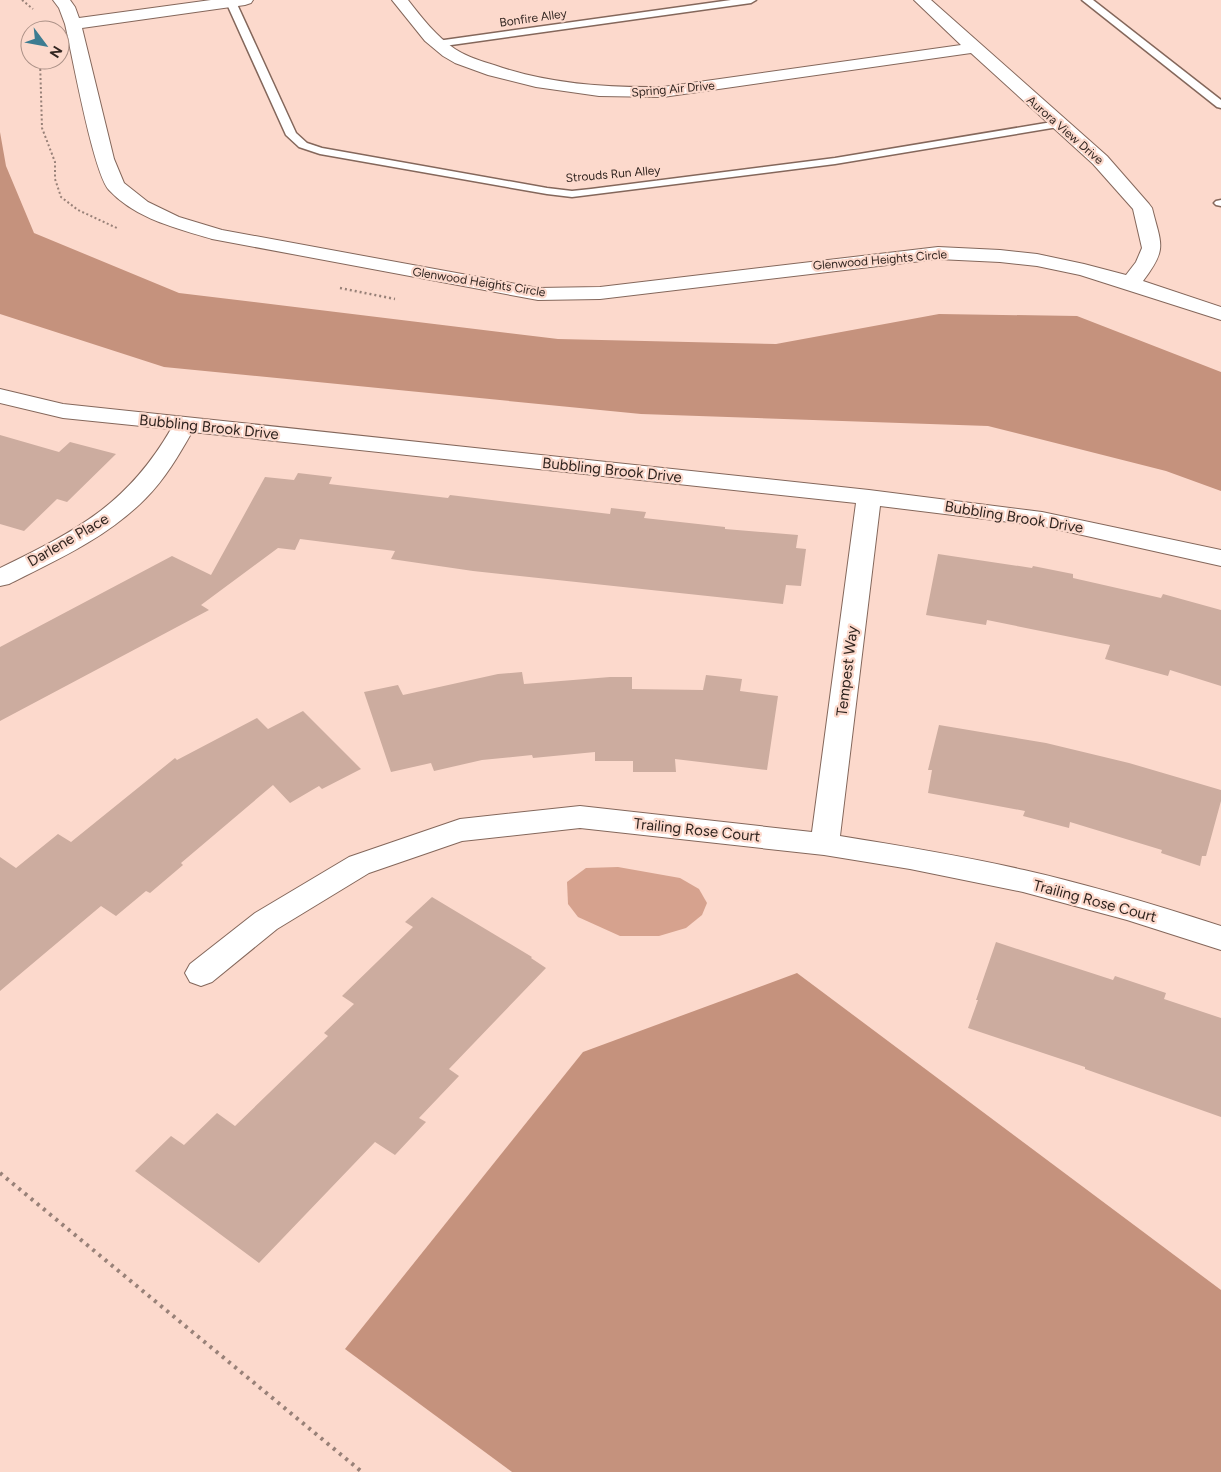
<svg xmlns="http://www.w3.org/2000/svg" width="1221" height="1472" viewBox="0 0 1221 1472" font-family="Figtree,sans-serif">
	<rect width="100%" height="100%" fill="#fcd9cc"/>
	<polygon fill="#d6a28e" points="618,867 680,878 699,889 707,903 702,915 686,928 659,936 620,936 578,917 568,904 567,882 586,868"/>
	<g fill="#c5927d">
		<polygon points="0,132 6,166 34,233 179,293 558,339 776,344 939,314 1077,316 1221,372 1221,491 1166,471 988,426 641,414 164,367 0,314"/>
		<polygon points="797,973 1221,1290 1221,1472 512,1472 345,1349 583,1052"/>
	</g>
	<g fill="#ccac9f">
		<polygon points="0,435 59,452 70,442 116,454 67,502 57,499 24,531 0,524"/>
		<polygon points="298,473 332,477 329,484 448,498 450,495 610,514 611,508 646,512 644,518 725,527 725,529 798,535 796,548 806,549 801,586 786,585 783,604 473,571 391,559 395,551 300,539 295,550 278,548 201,605 209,610 0,721 0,647 172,556 211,575 265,477 294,480"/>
		<polygon points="938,554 1032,568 1033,566 1073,574 1073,578 1161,598 1163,594 1221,610 1221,686 1170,670 1168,676 1105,659 1110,645 987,620 986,625 926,615"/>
		<polygon points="522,672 524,684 610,677 632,677 632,689 703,690 706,675 742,679 740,691 778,696 767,770 675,759 676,772 633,772 633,761 595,761 595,752 533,758 532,755 482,760 434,771 431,763 391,772 364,692 398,685 403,695 498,674"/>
		<polygon points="303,711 361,769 322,789 319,786 290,803 273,785 181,863 183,865 150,893 146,891 116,916 101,906 0,991 0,857 16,868 58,834 71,842 175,758 177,760 257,718 268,729"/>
		<polygon points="939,725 1046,743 1129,763 1221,790 1221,801 1206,856 1202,856 1200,866 1161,853 1162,850 1070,822 1069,828 1023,816 1025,811 928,793 932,770 928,770"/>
		<polygon points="432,897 532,957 531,958 546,968 449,1069 459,1076 419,1118 426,1122 395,1155 375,1142 259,1263 135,1171 171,1136 184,1145 217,1113 235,1126 328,1036 324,1033 354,1004 342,996 413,927 405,922"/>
		<polygon points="996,942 1113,980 1115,976 1166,993 1164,999 1221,1018 1221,1117 1085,1069 1085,1067 968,1028 978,1000 976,1000"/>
	</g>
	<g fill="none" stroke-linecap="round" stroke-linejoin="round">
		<defs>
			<g id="service">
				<polygon points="228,0 234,0 236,2 296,133 307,143 322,148 547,188 572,191 591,189 835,158 1058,121 1063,124 1058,127 835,164 572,197 547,194 320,154 299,147 286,135 226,2"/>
				<polygon points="731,0 756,0 751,3 437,47 432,44 437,41"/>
				<polygon points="1082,0 1093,0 1221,100 1221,108 1217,107"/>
				<polygon points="1221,200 1221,206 1216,205 1214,203 1216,201"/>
			</g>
			<g id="minor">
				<path d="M53,0H70L75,7L79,18L211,0H253L251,3L245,5L82,28L114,159L124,183L148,202L179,217L222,230L538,288L600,287L938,247L1000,250L1037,254L1084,264L1126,275L1136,262L1142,248L1133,209L1093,164L971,53L663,97L599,96L536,87L488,75L455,63L443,56L425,41L392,0H408C422,18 436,36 455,49C467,57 481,61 494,65C548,84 606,88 663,87L961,45L914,0H931L1107,156L1149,204L1152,208C1161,245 1168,248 1143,281L1221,307V320L1080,275L1037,266L1000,262L938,259L600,299L538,300L212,239C176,228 136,219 109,190C93,172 72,54 65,24L59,8Z"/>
				<path d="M0,389L63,404L869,490L1042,512L1221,550V566L1042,526L880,506L840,836C902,846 963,856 1024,870C1090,885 1156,905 1221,926V950L1127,920L1023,892L910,869L824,855L580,828L462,841L369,873L277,929L212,982L201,986L190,982L185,973L190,964L255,913L349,857L460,819L580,806L812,832L856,503L192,432C179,455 165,479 146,498C108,537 57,560 9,584L0,586V568C76,531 127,505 171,429L63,418L0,403Z"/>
			</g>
		</defs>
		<use href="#service" stroke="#84675b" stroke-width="3"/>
		<use href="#minor" stroke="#84675b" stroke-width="2"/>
		<g stroke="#988178" stroke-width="2" stroke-dasharray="2 2.5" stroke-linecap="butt">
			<polyline points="22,0 33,9"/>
			<polyline points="40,60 42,128 55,162 55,179 61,197 78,210 119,229"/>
		</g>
		<polyline stroke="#988178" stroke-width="2.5" stroke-dasharray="2 3" stroke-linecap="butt" points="340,288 395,299"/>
		<polyline stroke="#988178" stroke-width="4" stroke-dasharray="3 5" stroke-linecap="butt" points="0,1173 362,1472"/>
		<use href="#service" fill="#fff" fill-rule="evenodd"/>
		<use href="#minor" fill="#fff" fill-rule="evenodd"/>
	</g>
	<g text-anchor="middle" stroke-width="4.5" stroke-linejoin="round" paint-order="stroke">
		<g font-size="12" fill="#312520" stroke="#fcd9cc">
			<text transform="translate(533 18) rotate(-8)" y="4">Bonfire Alley</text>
			<text transform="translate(673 89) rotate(-5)" y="4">Spring Air Drive</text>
			<text transform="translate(1065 130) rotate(41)" y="4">Aurora View Drive</text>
			<text transform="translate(613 174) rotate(-5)" y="4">Strouds Run Alley</text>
			<text transform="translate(880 260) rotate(-5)" y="4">Glenwood Heights Circle</text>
			<text transform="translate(479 282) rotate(9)" y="4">Glenwood Heights Circle</text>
		</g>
		<g font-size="15" fill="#312520" stroke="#fcd9cc">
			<text transform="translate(209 427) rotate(6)" y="5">Bubbling Brook Drive</text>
			<text transform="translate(612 470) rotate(6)" y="5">Bubbling Brook Drive</text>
			<text transform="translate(1014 517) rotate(9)" y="5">Bubbling Brook Drive</text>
			<text transform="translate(68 540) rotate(-30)" y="5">Darlene Place</text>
			<text transform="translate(847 671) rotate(-83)" y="5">Tempest Way</text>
			<text transform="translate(697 830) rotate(6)" y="5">Trailing Rose Court</text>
			<text transform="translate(1095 901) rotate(15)" y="5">Trailing Rose Court</text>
		</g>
	</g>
	<g transform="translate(45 45) rotate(122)"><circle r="24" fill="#fcd9cc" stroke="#ab9187"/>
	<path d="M0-4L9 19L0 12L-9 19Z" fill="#3d7c91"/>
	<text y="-8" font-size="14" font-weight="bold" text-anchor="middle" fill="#312520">N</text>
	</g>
</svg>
